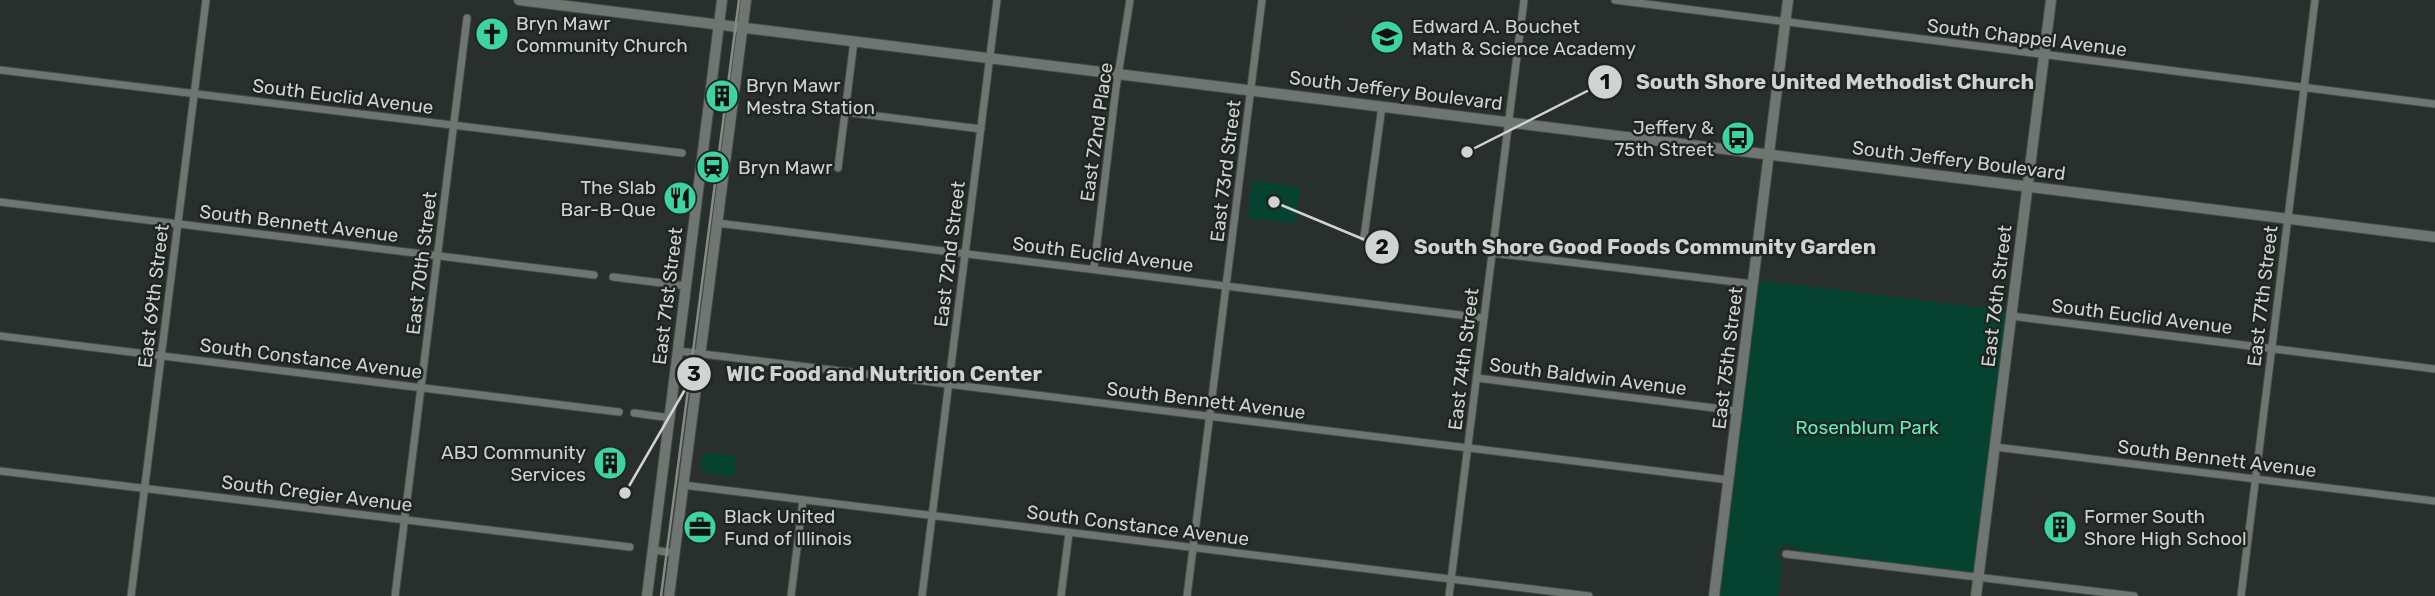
<svg xmlns="http://www.w3.org/2000/svg" width="2435" height="596" viewBox="0 0 2435 596" font-family="Rubik,sans-serif">
	<rect width="100%" height="100%" fill="#292f2c"/>
	<g fill="#054330">
		<polygon points="1252,180 1300,187 1295,224 1248,218"/>
		<polygon points="1758,280 2010,311 1977,573 1802,551 1785,544 1776,554 1782,564 1778,596 1719,596"/>
		<polygon points="703,452 736,456 734,477 705,473 701,469"/>
	</g>
	<g fill="none" stroke-linecap="round" stroke-linejoin="round">
		<defs>
			<g id="street">
				<polyline points="1615,0 2435,104"/>
				<polyline points="0,70 682,153"/>
				<polyline points="845,112 981,129"/>
				<polyline points="838,168 854,41"/>
				<polyline points="0,202 594,275"/>
				<polyline points="717,223 1484,318"/>
				<polyline points="1364,237 1382,106"/>
				<polyline points="1492,253 1753,284"/>
				<polyline points="1094,268 1116,88 1130,0"/>
				<polyline points="613,277 686,286"/>
				<polyline points="2011,316 2435,369"/>
				<polyline points="0,336 619,412"/>
				<polyline points="678,351 1729,480"/>
				<polyline points="1477,378 1738,411"/>
				<polyline points="634,413 671,418"/>
				<polyline points="1995,447 2435,501"/>
				<polyline points="0,471 630,547"/>
				<polyline points="683,485 1589,596"/>
				<polyline points="653,550 674,553"/>
				<polyline points="1786,554 2134,596"/>
				<polyline points="131,596 206,0"/>
				<polyline points="395,596 467,18"/>
				<polyline points="791,596 803,500"/>
				<polyline points="922,596 997,0"/>
				<polyline points="1061,596 1069,533"/>
				<polyline points="1187,596 1262,0"/>
				<polyline points="1449,596 1524,0"/>
				<polyline points="2241,596 2315,0"/>
			</g>
			<g id="secondary">
				<polyline points="519,0 2435,237"/>
				<polyline points="647,596 722,0"/>
				<polyline points="669,596 746,0"/>
				<polyline points="1714,596 1788,0"/>
				<polyline points="1976,596 2051,0"/>
			</g>
		</defs>
		<use href="#street" stroke="#464c4a" stroke-width="9"/>
		<use href="#secondary" stroke="#464c4a" stroke-width="12"/>
		<use href="#street" stroke="#6f7672" stroke-width="7"/>
		<use href="#secondary" stroke="#6f7672" stroke-width="10"/>
		<polyline stroke="#868b88" stroke-width="2.5" points="661,596 739,0"/>
	</g>
	<defs>
		<symbol id="church-disc" viewBox="-11 -11 22 22"><circle r="9.5" fill="#3dd4a3" stroke="#1f2522"/><path d="M-1.2-6h2.4v3.5h3.3v2.4h-3.3V6h-2.4V-.1h-3.3v-2.4h3.3Z" fill="#111"/></symbol>
		<symbol id="school-disc" viewBox="-11 -11 22 22"><circle r="9.5" fill="#3dd4a3" stroke="#1f2522"/><path d="M0-5L7-2L0 1L-7-2ZM-4 1L0 2.5L4 1V4Q0 6-4 4Z" fill="#111"/></symbol>
		<symbol id="building-disc" viewBox="-11 -11 22 22"><circle r="9.5" fill="#3dd4a3" stroke="#1f2522"/><path d="M-4-6H4V6H1V3H-1V6H-4ZM-2.5-4.3h1.7v1.8h-1.7ZM.8-4.3h1.7v1.8H.8ZM-2.5-1h1.7V.8h-1.7ZM.8-1h1.7V.8H.8Z" fill="#111"/></symbol>
		<symbol id="bus-disc" viewBox="-11 -11 22 22"><circle r="9.5" fill="#3dd4a3" stroke="#1f2522"/><path d="M-5-6H5V4H4V6H2V4H-2V6H-4V4H-5ZM-3.5-4V0h7V-4ZM-3.5 1.2v1.5H-2V1.2ZM2 1.2v1.5H3.5V1.2Z" fill="#111"/></symbol>
		<symbol id="station-disc" viewBox="-11 -11 22 22"><circle r="9.5" fill="#3dd4a3" stroke="#1f2522"/><path d="M-3-6H3Q5-6 5-4V2Q5 4 3 4L4.5 6H3L1.5 4h-3L-3 6H-4.5L-3 4Q-5 4-5 2V-4Q-5-6-3-6ZM-3.5-4v3h7v-3ZM-3.5 1v1.5H-2V1ZM2 1v1.5H3.5V1Z" fill="#111"/></symbol>
		<symbol id="restaurant-disc" viewBox="-11 -11 22 22"><circle r="9.5" fill="#3dd4a3" stroke="#1f2522"/><path d="M-5-6h1v4h1v-4h1v4h1v-4h1v5L-1.5 .5V6h-2V.5L-5-1ZM5-6V6H3V1.5H1.5Q1.5-4 5-6Z" fill="#111"/></symbol>
		<symbol id="office-disc" viewBox="-11 -11 22 22"><circle r="9.5" fill="#3dd4a3" stroke="#1f2522"/><path d="M-6-3h4V-5.5h4V-3h4V5H-6ZM-1-4.5V-3h2v-1.5ZM-6 0V1H6V0Z" fill="#111"/></symbol>
	</defs>
	<g fill-rule="evenodd">
		<use href="#church-disc" x="473" y="15" width="38" height="38"/>
		<use href="#school-disc" x="1368" y="18" width="38" height="38"/>
		<use href="#building-disc" x="703" y="77" width="38" height="38"/>
		<use href="#bus-disc" x="1719" y="119" width="38" height="38"/>
		<use href="#station-disc" x="694" y="148" width="38" height="38"/>
		<use href="#restaurant-disc" x="661" y="179" width="38" height="38"/>
		<use href="#building-disc" x="591" y="444" width="38" height="38"/>
		<use href="#office-disc" x="681" y="508" width="38" height="38"/>
		<use href="#building-disc" x="2041" y="508" width="38" height="38"/>
	</g>
	<g text-anchor="middle" stroke-width="5" stroke-linejoin="round" paint-order="stroke">
		<g font-size="19" fill="#cfd3d1" stroke="#1f2522" text-anchor="start">
			<text x="516" y="30">Bryn Mawr<tspan x="516" dy="22">Community Church</tspan></text>
			<text x="1412" y="33">Edward A. Bouchet<tspan x="1412" dy="22">Math &amp; Science Academy</tspan></text>
			<text x="746" y="92">Bryn Mawr<tspan x="746" dy="22">Mestra Station</tspan></text>
			<text x="1714" y="134" text-anchor="end">Jeffery &amp;<tspan x="1714" dy="22">75th Street</tspan></text>
			<text x="738" y="174">Bryn Mawr</text>
			<text x="656" y="194" text-anchor="end">The Slab<tspan x="656" dy="22">Bar-B-Que</tspan></text>
			<text x="586" y="459" text-anchor="end">ABJ Community<tspan x="586" dy="22">Services</tspan></text>
			<text x="724" y="523">Black United<tspan x="724" dy="22">Fund of Illinois</tspan></text>
			<text x="2084" y="523">Former South<tspan x="2084" dy="22">Shore High School</tspan></text>
		</g>
		<g font-size="19" fill="#cfd3d1" stroke="#1f2522">
			<text transform="translate(2027 37) rotate(7)" y="7">South Chappel Avenue</text>
			<text transform="translate(1396 90) rotate(7)" y="7">South Jeffery Boulevard</text>
			<text transform="translate(343 96) rotate(7)" y="7">South Euclid Avenue</text>
			<text transform="translate(1096 132) rotate(-82)" y="7">East 72nd Place</text>
			<text transform="translate(1959 160) rotate(7)" y="7">South Jeffery Boulevard</text>
			<text transform="translate(1225 171) rotate(-83)" y="7">East 73rd Street</text>
			<text transform="translate(299 223) rotate(7)" y="7">South Bennett Avenue</text>
			<text transform="translate(949 254) rotate(-83)" y="7">East 72nd Street</text>
			<text transform="translate(1103 254) rotate(7)" y="7">South Euclid Avenue</text>
			<text transform="translate(421 263) rotate(-83)" y="7">East 70th Street</text>
			<text transform="translate(153 296) rotate(-83)" y="7">East 69th Street</text>
			<text transform="translate(667 296) rotate(-83)" y="7">East 71st Street</text>
			<text transform="translate(1996 296) rotate(-83)" y="7">East 76th Street</text>
			<text transform="translate(2262 296) rotate(-83)" y="7">East 77th Street</text>
			<text transform="translate(2142 316) rotate(7)" y="7">South Euclid Avenue</text>
			<text transform="translate(311 358) rotate(7)" y="7">South Constance Avenue</text>
			<text transform="translate(1727 358) rotate(-83)" y="7">East 75th Street</text>
			<text transform="translate(1463 359) rotate(-83)" y="7">East 74th Street</text>
			<text transform="translate(1588 376) rotate(7)" y="7">South Baldwin Avenue</text>
			<text transform="translate(1206 400) rotate(7)" y="7">South Bennett Avenue</text>
			<text transform="translate(2217 458) rotate(7)" y="7">South Bennett Avenue</text>
			<text transform="translate(317 493) rotate(7)" y="7">South Cregier Avenue</text>
			<text transform="translate(1138 525) rotate(7)" y="7">South Constance Avenue</text>
		</g>
		<g font-size="19" fill="#5df1be" stroke="#1f2522">
			<text x="1867" y="434">Rosenblum Park</text>
		</g>
	</g>
	<path fill="none" stroke="#cfd3d1" stroke-width="2.5" d="M1467 152L1605 82M1274 202L1382 247M625 493L694 374"/>
	<g fill="#cfd3d1" stroke="#1f2522" stroke-width="2.5">
		<circle cx="1467" cy="152" r="7"/>
		<circle cx="1274" cy="202" r="7"/>
		<circle cx="625" cy="493" r="7"/>
		<circle cx="1605" cy="82" r="18"/>
		<circle cx="1382" cy="247" r="18"/>
		<circle cx="694" cy="374" r="18"/>
	</g>
	<g font-size="21" text-anchor="middle" font-weight="bold" fill="#111">
		<text x="1605" y="89">1</text>
		<text x="1382" y="254">2</text>
		<text x="694" y="381">3</text>
	</g>
	<g font-size="21" text-anchor="middle" font-weight="bold" fill="#cfd3d1" stroke="#1f2522" stroke-width="5" stroke-linejoin="round" paint-order="stroke">
		<text x="1835" y="89">South Shore United Methodist Church</text>
		<text x="1645" y="254">South Shore Good Foods Community Garden</text>
		<text x="884" y="381">WIC Food and Nutrition Center</text>
	</g>
</svg>
